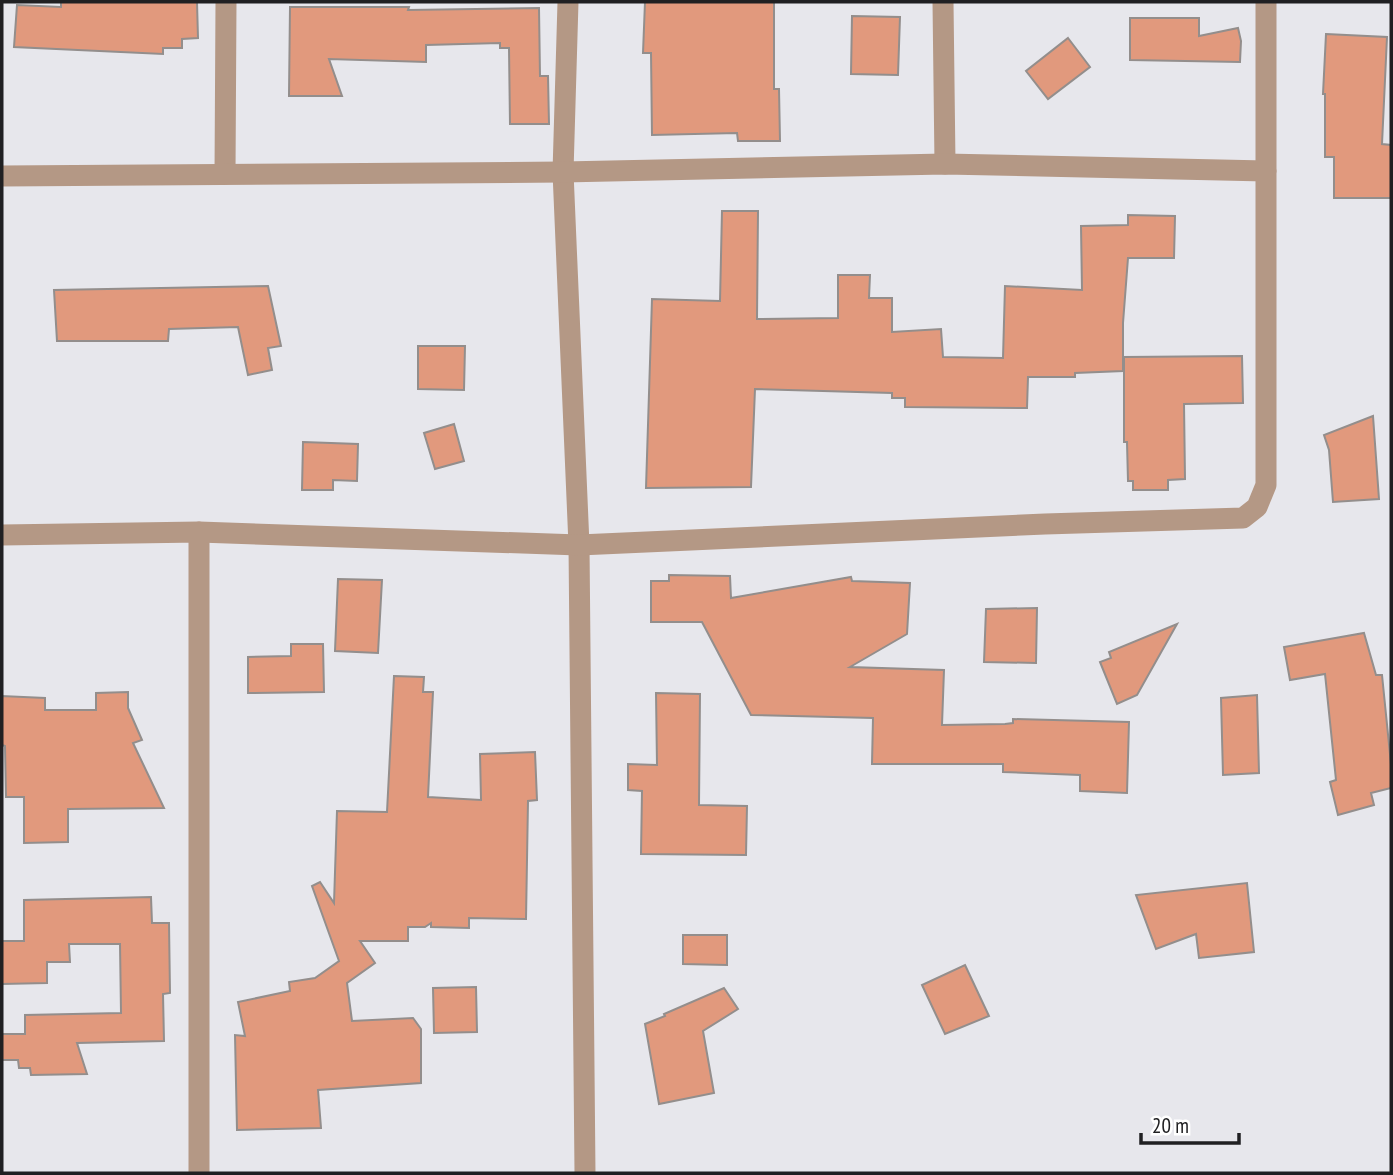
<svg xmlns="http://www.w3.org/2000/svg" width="1393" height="1175" viewBox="0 0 1393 1175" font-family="'PT Sans Narrow',sans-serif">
	<rect width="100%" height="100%" fill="#e7e7ec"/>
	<g fill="#e1997d" stroke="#938e8c" stroke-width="2">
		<polygon points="61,2 197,2 198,38 182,39 182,48 163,48 163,54 14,47 17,5 61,7"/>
		<polygon points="645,2 774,2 774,89 779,89 780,141 738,141 737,133 652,135 651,53 643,53"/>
		<polygon points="290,7 409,7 408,10 539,8 540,76 548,76 549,124 510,124 509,48 500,48 500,43 426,45 426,62 329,59 342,96 289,96"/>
		<polygon points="852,16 900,17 898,75 851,74"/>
		<polygon points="1130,18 1199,18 1199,36 1238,28 1241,41 1240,62 1130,60"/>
		<polygon points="1326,34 1387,37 1382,144 1391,145 1391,198 1334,198 1334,157 1325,157 1325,94 1323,94"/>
		<polygon points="1068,38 1090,67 1048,99 1026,71"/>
		<polygon points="722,211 758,211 757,319 838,318 838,275 870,275 869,298 892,298 892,332 941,329 943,357 1003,358 1005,286 1082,290 1081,226 1128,225 1128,215 1175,216 1174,258 1128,258 1123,323 1123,371 1075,373 1075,377 1028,377 1027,408 905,407 905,398 892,398 892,393 755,389 751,487 646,488 652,299 720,301"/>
		<polygon points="268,286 281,346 268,348 272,370 248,375 238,327 169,329 168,341 57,341 54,290"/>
		<polygon points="418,346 465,346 464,390 418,389"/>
		<polygon points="1242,356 1243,403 1184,404 1185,479 1168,480 1168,490 1133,490 1133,481 1128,481 1127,442 1124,442 1124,357"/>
		<polygon points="1373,416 1379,499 1333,502 1329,450 1324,435"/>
		<polygon points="454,424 464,461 435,469 424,433"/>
		<polygon points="303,442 358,444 357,481 333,480 333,490 302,490"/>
		<polygon points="669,575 730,576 731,598 851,577 852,581 910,583 907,634 850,667 944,670 942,725 1005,724 1013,723 1013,719 1129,722 1127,793 1080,791 1080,775 1003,772 1003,764 872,764 873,718 751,715 702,622 651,622 651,581 669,581"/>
		<polygon points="338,579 382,580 378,653 335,651"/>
		<polygon points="1037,608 1036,663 984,662 986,609"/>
		<polygon points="1177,624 1137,695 1117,704 1100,662 1111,658 1109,652"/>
		<polygon points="1364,633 1376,675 1382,675 1391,764 1391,788 1371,793 1374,805 1338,815 1330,782 1336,780 1325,674 1290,680 1284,647"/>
		<polygon points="291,644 323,644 324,692 248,693 248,657 291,656"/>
		<polygon points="394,676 424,677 423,692 433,692 428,797 481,800 480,754 535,752 537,800 528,801 526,919 469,918 469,928 431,927 431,923 425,927 408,927 408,941 360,941 375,963 347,983 352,1021 413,1018 421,1029 421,1083 318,1090 321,1128 237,1130 235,1035 245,1036 238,1002 290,991 289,982 315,978 339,961 312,886 320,882 334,903 337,811 387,812"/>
		<polygon points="128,692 128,708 142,740 133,743 164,808 68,809 68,842 24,843 24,797 6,797 5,746 2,745 2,696 45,698 45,710 96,710 96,693"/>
		<polygon points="656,693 700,694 699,805 747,806 746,855 641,854 642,791 628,790 628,764 657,765"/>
		<polygon points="1257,695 1259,773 1223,775 1221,698"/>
		<polygon points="1247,883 1254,952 1199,958 1196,934 1156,949 1136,895"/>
		<polygon points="151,897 152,923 169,923 170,993 163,994 164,1041 77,1043 87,1074 31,1075 30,1068 19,1068 18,1060 2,1060 2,1034 25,1034 25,1015 121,1013 120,944 69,944 70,962 47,962 47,983 2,984 2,941 24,941 24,900"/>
		<polygon points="683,935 727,935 727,965 683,964"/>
		<polygon points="965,965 989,1016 945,1034 922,985"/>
		<polygon points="476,987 477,1032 434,1033 433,988"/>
		<polygon points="724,988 738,1009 703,1031 714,1093 659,1104 645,1024 665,1016 664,1014"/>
	</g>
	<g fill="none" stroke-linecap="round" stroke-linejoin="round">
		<g stroke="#b49885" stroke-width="21">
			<polyline points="568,2 563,172 579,545 585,1173"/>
			<polyline points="943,2 945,164"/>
			<polyline points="225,174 226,2"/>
			<polyline points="2,176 563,172 945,164 1266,171"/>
			<polyline points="199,532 199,1173"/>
			<polyline points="2,535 199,532 579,545 1045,524 1243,518 1257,507 1266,485 1266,2"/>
		</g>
	</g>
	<rect width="1393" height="1175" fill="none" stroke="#202022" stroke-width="7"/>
	<path d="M1141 1133v10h98v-10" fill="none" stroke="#202022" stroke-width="3.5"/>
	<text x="1152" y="1133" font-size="21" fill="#202022" stroke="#ffffff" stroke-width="5" paint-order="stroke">20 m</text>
</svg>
